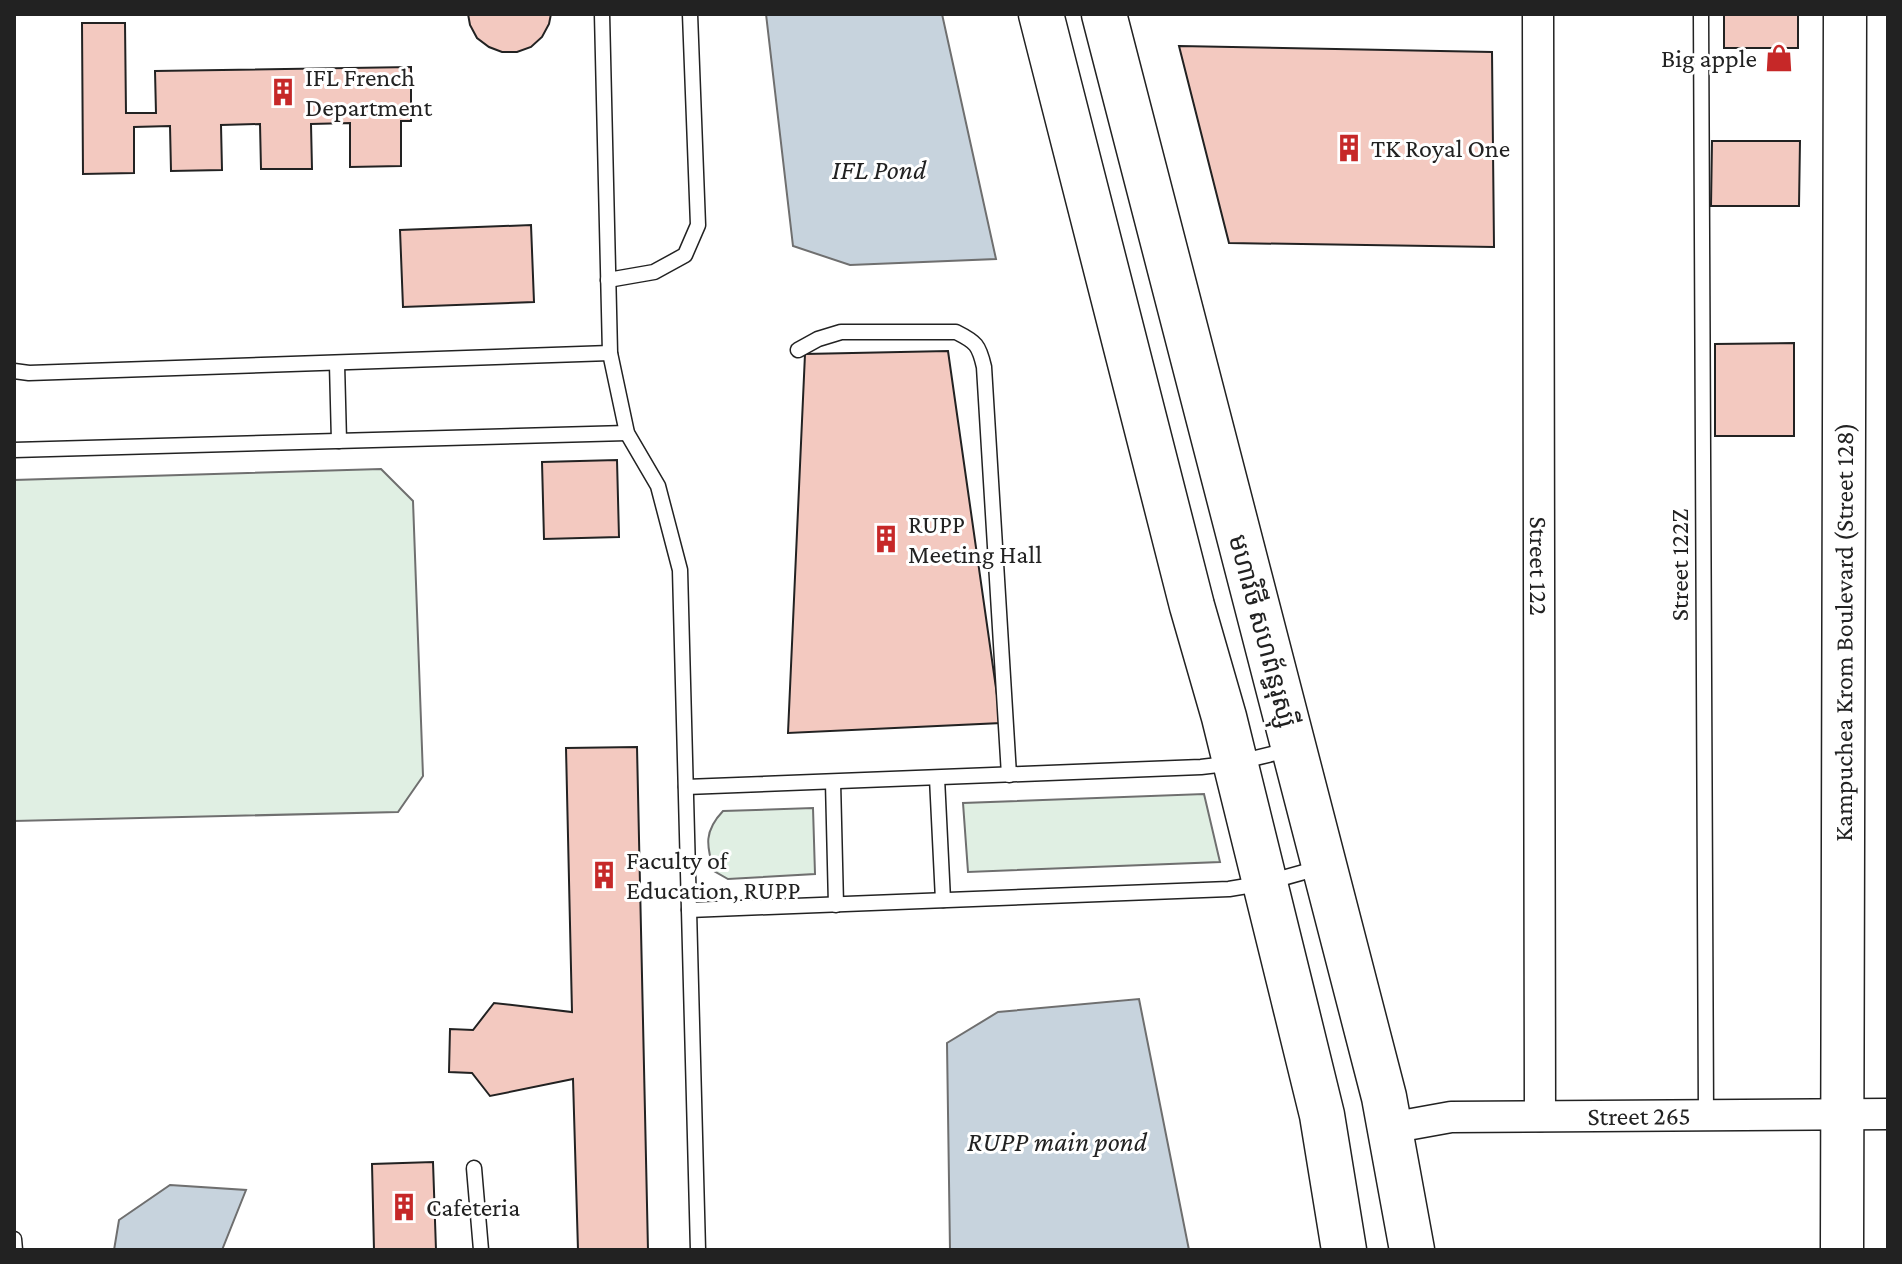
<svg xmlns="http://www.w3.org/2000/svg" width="1902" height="1264" viewBox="0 0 1902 1264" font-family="'Crimson Pro','Noto Sans Khmer',serif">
	<rect width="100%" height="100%" fill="#fff"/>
	<g fill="#e0efe3" stroke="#6f6f6f" stroke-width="2">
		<polygon points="381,469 413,501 423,776 398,812 14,821 14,480"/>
		<polygon points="1204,794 1220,862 968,872 963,803"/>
		<path d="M813,808L815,874L728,879L714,871C706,845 704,831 723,811Z"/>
	</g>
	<g fill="#c7d3dd" stroke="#6f6f6f" stroke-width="2">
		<polygon points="766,14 942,14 996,259 850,265 793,246"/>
		<polygon points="1139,999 1189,1250 950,1250 947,1043 998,1012"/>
		<polygon points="170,1185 246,1190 222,1250 114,1250 119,1220"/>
	</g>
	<g fill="#f3c9c0" stroke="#222" stroke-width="2">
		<polygon points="468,14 551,14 549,24 542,37 531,47 517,52 502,52 489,47 477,38 470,25"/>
		<rect x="1724" y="14" width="74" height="34"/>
		<polygon points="82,23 125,23 126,113 156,113 155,71 411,67 411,121 401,121 401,166 350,167 350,123 311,124 312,169 261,169 260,124 221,125 222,170 171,171 170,126 134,127 134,173 83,174"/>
		<polygon points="1179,46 1492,52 1494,247 1229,243"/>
		<polygon points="1712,141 1800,141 1799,206 1711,206"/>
		<polygon points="531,225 534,302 403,307 400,230"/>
		<polygon points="1794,343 1794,436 1715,436 1715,344"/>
		<polygon points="948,351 1001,723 788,733 805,354"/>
		<polygon points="617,460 619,537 544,539 542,462"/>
		<polygon points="637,747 648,1250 578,1250 573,1079 490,1096 472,1073 449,1072 450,1029 473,1030 494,1003 572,1012 566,748"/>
		<polygon points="433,1162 436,1250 374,1250 372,1164"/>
	</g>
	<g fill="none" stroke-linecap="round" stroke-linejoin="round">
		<defs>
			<g id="lane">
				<polyline points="602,14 610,353 627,433 658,486 680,570 698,1250"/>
				<polyline points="1701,14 1706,1115"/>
				<polyline points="608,280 654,272 685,255 698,225 690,14"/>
				<path d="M798,350L818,339L841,332H956C976,342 979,345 984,367L1009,775"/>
				<polyline points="337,364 339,441"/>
				<polyline points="14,371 29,373 610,353"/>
				<polyline points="14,450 627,433"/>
				<polyline points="937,778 943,900"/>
				<polyline points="833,782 836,905"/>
				<polyline points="686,787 1201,767 1235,763 1288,750"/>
				<polyline points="689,910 1229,889 1265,883 1322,867"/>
				<polyline points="474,1168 481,1250"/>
				<polyline points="14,1239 15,1250"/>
			</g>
			<g id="street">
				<path id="s1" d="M1538,14L1540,1116"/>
				<path id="s2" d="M1390,1128L1451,1117L1888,1114"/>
			</g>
			<g id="secondary">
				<path id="s3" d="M1842,1250L1845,14"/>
			</g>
			<g id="highway">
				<polyline points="1041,14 1192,606 1224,717 1296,1009 1322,1115 1344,1250"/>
				<polyline points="1104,14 1384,1097 1412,1250"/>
			</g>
		</defs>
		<use href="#lane" stroke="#222" stroke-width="17"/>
		<use href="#street" stroke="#222" stroke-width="33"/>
		<use href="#secondary" stroke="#222" stroke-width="45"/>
		<use href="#highway" stroke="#222" stroke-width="47"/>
		<use href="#lane" stroke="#fff" stroke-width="14"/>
		<use href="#street" stroke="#fff" stroke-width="30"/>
		<use href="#secondary" stroke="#fff" stroke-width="42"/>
		<use href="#highway" stroke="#fff" stroke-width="44"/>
	</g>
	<defs>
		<symbol id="shop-bare" viewBox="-9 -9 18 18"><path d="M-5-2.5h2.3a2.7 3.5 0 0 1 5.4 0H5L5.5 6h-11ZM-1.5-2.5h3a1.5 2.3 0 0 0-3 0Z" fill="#c62828" stroke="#fff" stroke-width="2.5" paint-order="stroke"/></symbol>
		<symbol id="building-bare" viewBox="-9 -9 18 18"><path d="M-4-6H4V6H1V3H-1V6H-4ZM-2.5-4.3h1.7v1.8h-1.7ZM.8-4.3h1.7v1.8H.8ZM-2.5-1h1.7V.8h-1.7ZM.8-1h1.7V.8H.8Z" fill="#c62828" stroke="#fff" stroke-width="2.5" paint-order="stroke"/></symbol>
	</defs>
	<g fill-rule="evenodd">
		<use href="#shop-bare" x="1759" y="38" width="40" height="40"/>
		<use href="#building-bare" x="263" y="72" width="40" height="40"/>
		<use href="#building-bare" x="1329" y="128" width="40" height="40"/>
		<use href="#building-bare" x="866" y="519" width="40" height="40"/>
		<use href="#building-bare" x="584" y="855" width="40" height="40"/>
		<use href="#building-bare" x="384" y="1187" width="40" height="40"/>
	</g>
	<g text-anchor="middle" stroke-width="6" stroke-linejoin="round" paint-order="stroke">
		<g font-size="26" fill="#222" stroke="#fff" text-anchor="start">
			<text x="1757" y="67" text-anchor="end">Big apple</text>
			<text x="305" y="86">IFL French<tspan x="305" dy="30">Department</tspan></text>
			<text x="1371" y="157">TK Royal One</text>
			<text x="908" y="533">RUPP<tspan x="908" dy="30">Meeting Hall</tspan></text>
			<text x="626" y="869">Faculty of<tspan x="626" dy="30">Education, RUPP</tspan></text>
			<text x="426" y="1216">Cafeteria</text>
		</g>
		<g font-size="26" fill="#222" stroke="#fff">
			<text dy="9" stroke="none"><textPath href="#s1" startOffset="552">Street 122</textPath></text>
			<text transform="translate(1679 565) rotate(-90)" y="9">Street 122Z</text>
			<text transform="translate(1263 631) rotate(75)" y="9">មហាវិថី សហព័ន្ធរុស្ស៊ី</text>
			<text dy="9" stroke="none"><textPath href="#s3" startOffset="618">Kampuchea Krom Boulevard (Street 128)</textPath></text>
			<text dy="9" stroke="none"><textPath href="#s2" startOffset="250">Street 265</textPath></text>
		</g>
		<g font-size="28" font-style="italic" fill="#222" stroke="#fff">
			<text x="879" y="179">IFL Pond</text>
			<text x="1057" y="1151">RUPP main pond</text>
		</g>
	</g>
	<rect width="1902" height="1264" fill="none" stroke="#222222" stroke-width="32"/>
</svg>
